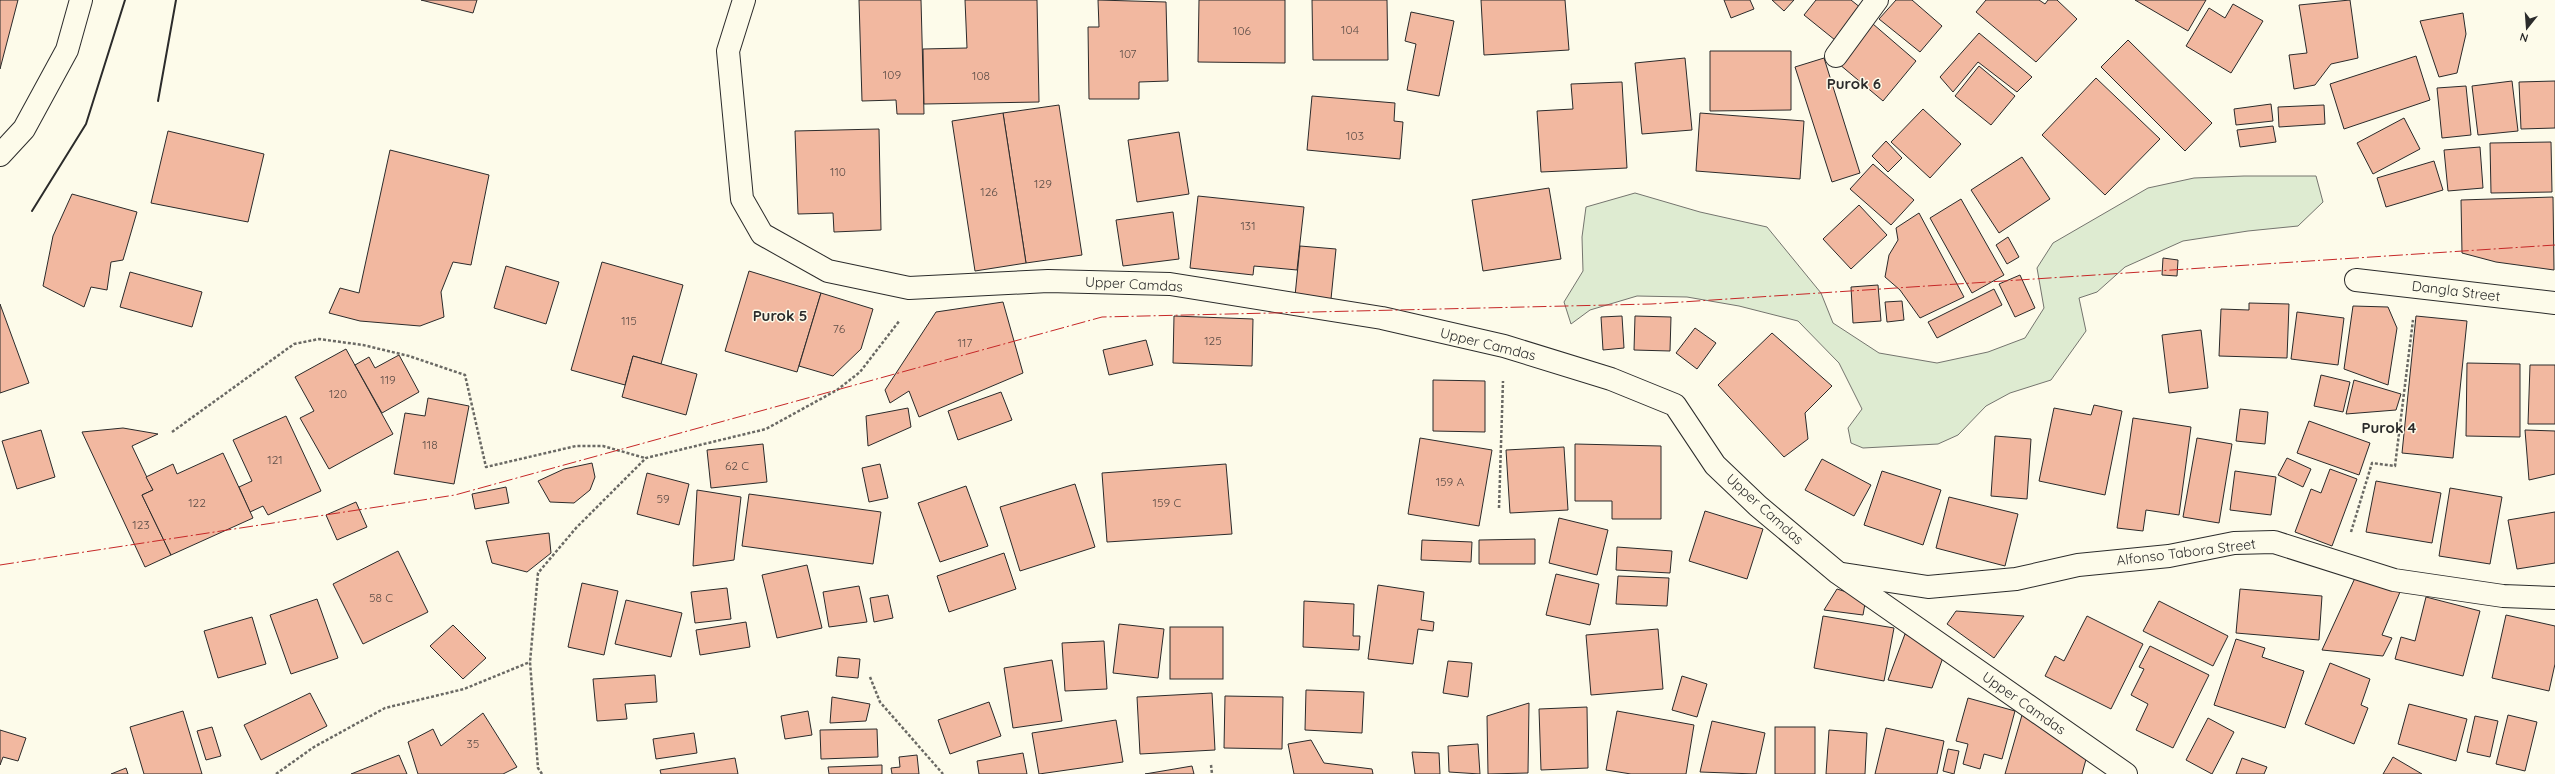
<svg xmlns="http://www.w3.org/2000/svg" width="2555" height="774" viewBox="0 0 2555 774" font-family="Quicksand,sans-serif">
	<rect width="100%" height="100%" fill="#fdfbea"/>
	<polygon fill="#deebd1" stroke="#74746e" points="2244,176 2316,176 2323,202 2298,226 2248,231 2183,241 2125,267 2097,292 2079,298 2086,331 2051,380 2010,393 1986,406 1958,435 1938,444 1863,448 1851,443 1848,428 1862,409 1839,363 1798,321 1739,306 1687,297 1637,296 1590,310 1571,324 1564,302 1583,271 1582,237 1586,207 1635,193 1700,212 1767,227 1821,293 1833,323 1879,353 1937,363 1988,352 2025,338 2044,308 2037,268 2053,243 2148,188 2194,178"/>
	<g fill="#f2b8a0" stroke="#2b2b2b">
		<polygon points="0,0 18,0 0,69"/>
		<polygon points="421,0 477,0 473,13"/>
		<polygon points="859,0 921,0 924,114 897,114 896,100 862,101"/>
		<polygon points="965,0 1037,0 1039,102 924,104 923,49 967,48"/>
		<polygon points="1098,0 1166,2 1168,81 1139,82 1139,99 1089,99 1088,27 1099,27"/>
		<polygon points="1199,0 1285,0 1285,63 1198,62"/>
		<polygon points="1312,0 1387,0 1388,60 1313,60"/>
		<polygon points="1481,0 1565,0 1569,50 1484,55"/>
		<polygon points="1724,0 1750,0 1754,9 1731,18"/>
		<polygon points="1772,0 1794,0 1784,11"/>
		<polygon points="1816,0 1851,0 1861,8 1835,40 1804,15"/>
		<polygon points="1896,0 1912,0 1942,26 1920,52 1879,19"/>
		<polygon points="1986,0 2039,0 2045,4 2048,0 2057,0 2077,19 2036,62 1976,12"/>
		<polygon points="2135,0 2206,0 2188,31"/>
		<polygon points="2350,0 2358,58 2331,64 2315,85 2294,89 2289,55 2307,53 2299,5"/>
		<polygon points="2233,4 2263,21 2231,73 2186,46 2209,8 2225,18"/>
		<polygon points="1411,12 1454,21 1439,96 1407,90 1416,44 1405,41"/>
		<polygon points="2463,13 2466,34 2457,73 2439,77 2420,21"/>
		<polygon points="1873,24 1916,61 1883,101 1839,64"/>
		<polygon points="1979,33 2032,77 2017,92 1978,62 1953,92 1940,77"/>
		<polygon points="2128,40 2212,123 2185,151 2101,67"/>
		<polygon points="1710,51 1791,51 1791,110 1710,111"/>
		<polygon points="2416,56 2430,100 2344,129 2330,84"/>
		<polygon points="1685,58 1692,130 1642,134 1635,63"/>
		<polygon points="1824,58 1860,173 1832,182 1795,67"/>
		<polygon points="1979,66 2015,96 1991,125 1955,96"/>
		<polygon points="2096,78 2160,139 2105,195 2042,135"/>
		<polygon points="2512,81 2518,131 2478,135 2472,86"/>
		<polygon points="2555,81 2555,128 2521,129 2519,82"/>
		<polygon points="1622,82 1627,168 1541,172 1537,111 1573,109 1571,84"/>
		<polygon points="2466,86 2471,135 2442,138 2437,88"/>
		<polygon points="1312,96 1395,103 1394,121 1403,122 1400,159 1307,150"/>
		<polygon points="2271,104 2273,121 2236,125 2234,109"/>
		<polygon points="1059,105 1082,255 1026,263 1003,113"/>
		<polygon points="2324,105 2325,124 2279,127 2278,107"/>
		<polygon points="1923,109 1961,144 1930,178 1891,142"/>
		<polygon points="1003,113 1026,263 975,271 952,121"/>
		<polygon points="1700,113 1804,121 1800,179 1696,171"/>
		<polygon points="2404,118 2420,149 2373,174 2357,143"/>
		<polygon points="2273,126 2276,142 2240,147 2237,130"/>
		<polygon points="879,129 881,230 834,232 833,213 798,214 795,131"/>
		<polygon points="168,131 264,154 248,222 151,203"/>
		<polygon points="1179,132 1189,194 1137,202 1128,140"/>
		<polygon points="1886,141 1902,158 1888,172 1872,156"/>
		<polygon points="2551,142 2552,192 2491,193 2490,143"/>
		<polygon points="2480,147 2483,188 2448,191 2444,150"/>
		<polygon points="390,150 489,175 471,265 453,262 441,292 444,317 420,326 360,321 329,313 340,288 359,293"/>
		<polygon points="2022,157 2050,199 1999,233 1971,190"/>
		<polygon points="2434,161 2443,190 2386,207 2377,178"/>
		<polygon points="1873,164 1914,200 1891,225 1850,189"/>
		<polygon points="1549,188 1561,259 1483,271 1472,200"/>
		<polygon points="72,194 137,212 123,260 111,262 107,290 91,287 84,307 43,286 53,236"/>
		<polygon points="1198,196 1304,207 1297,270 1254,266 1253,275 1190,268"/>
		<polygon points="2553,197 2554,270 2496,262 2462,253 2461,200"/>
		<polygon points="1961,199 2004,275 1972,293 1930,218"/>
		<polygon points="1859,205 1887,235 1851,269 1823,239"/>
		<polygon points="1173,212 1179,259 1123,266 1116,220"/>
		<polygon points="1919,213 1964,297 1920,318 1900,290 1885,277 1889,255 1898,240 1896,228"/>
		<polygon points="2008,237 2019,257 2007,264 1996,245"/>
		<polygon points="1300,246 1336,249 1331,299 1295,296"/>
		<polygon points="2163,258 2178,260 2177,276 2162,275"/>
		<polygon points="602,262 683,285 661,364 633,356 625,385 571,370"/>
		<polygon points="506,266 559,282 546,324 494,308"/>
		<polygon points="749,271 821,293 797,372 725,351"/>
		<polygon points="130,272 202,292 192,327 120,307"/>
		<polygon points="2020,275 2035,308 2015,317 1999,284"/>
		<polygon points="1878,285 1881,321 1853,323 1851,287"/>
		<polygon points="1994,289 2002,305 1937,338 1928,322"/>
		<polygon points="821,293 873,309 861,349 833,376 799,366"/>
		<polygon points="1902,301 1904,320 1887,322 1885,302"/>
		<polygon points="1003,302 1023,373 919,417 909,391 890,403 885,390 936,312"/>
		<polygon points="2249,303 2289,304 2287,358 2219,356 2221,309 2249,310"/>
		<polygon points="0,304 29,383 0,393"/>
		<polygon points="2353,306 2388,307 2397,328 2388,385 2344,369"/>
		<polygon points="2297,312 2344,318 2338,365 2291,359"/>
		<polygon points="1174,316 1253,319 1252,366 1173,363"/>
		<polygon points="1622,316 1624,348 1603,350 1601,317"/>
		<polygon points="1635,316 1671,317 1670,351 1634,350"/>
		<polygon points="2416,316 2467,321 2453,458 2402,453"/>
		<polygon points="1695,328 1716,343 1697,369 1676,353"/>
		<polygon points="2201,330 2208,388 2169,393 2162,335"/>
		<polygon points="1772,333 1832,386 1805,413 1808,439 1784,457 1718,385"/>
		<polygon points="1146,340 1153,365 1109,375 1103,350"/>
		<polygon points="346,349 393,434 329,469 300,418 314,411 295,377"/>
		<polygon points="399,355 419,392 382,413 355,365 369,357 375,368"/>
		<polygon points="633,356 697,374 686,415 622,397"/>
		<polygon points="2467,363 2520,364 2520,437 2466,436"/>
		<polygon points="2530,365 2555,365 2555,424 2528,424"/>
		<polygon points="2321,375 2350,382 2343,412 2314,406"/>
		<polygon points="1433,380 1485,381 1485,432 1433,431"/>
		<polygon points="2354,380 2401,394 2396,410 2346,414"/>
		<polygon points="1001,392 1012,420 958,440 948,411"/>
		<polygon points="428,398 469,406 454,484 394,474 405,413 425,416"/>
		<polygon points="2094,405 2122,411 2105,495 2039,481 2054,408 2091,415"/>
		<polygon points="908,408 911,427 868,446 866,416"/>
		<polygon points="2240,409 2268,412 2265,444 2236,441"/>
		<polygon points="286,416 321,491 268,515 263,506 250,512 239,487 252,481 233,440"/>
		<polygon points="2133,418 2191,427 2179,515 2146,510 2143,531 2117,528"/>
		<polygon points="2309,421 2370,443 2359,475 2297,453"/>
		<polygon points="123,428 158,434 132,446 153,490 142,495 171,555 145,567 82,432"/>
		<polygon points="41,430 55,477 17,489 2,441"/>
		<polygon points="2525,430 2555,431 2555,474 2529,480"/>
		<polygon points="1995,436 2031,439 2027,499 1991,496"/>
		<polygon points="1420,438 1492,450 1479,526 1408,514"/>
		<polygon points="2197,438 2232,444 2219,523 2183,517"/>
		<polygon points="763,444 767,482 711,488 707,450"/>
		<polygon points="1575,444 1661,446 1661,519 1612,519 1612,501 1575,501"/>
		<polygon points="1564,447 1568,510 1510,513 1506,450"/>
		<polygon points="223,453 253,518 171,555 142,495 153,490 146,477 173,464 177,474"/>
		<polygon points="2287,458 2311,469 2303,487 2278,475"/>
		<polygon points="1822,459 1871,485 1854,516 1805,490"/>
		<polygon points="592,463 595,477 590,490 574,503 550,502 538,481 564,469"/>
		<polygon points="880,464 888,498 869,502 862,468"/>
		<polygon points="1226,464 1232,534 1107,542 1102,473"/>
		<polygon points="2330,469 2357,479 2332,546 2295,532 2311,489 2321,493"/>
		<polygon points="1882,471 1941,490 1923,545 1864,525"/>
		<polygon points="2235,471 2276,477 2271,515 2230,510"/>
		<polygon points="647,473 689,484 679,525 637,514"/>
		<polygon points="2376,481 2441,493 2432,543 2366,532"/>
		<polygon points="1075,484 1095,547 1020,571 1000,507"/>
		<polygon points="966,486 988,546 940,562 918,503"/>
		<polygon points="506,487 509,503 475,509 472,494"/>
		<polygon points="2450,488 2502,497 2490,564 2439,556"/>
		<polygon points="697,490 741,497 734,560 693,566"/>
		<polygon points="749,494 881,512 873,564 742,546"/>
		<polygon points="1949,497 2018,514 2005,566 1936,548"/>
		<polygon points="356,502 367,527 337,540 326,515"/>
		<polygon points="1705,511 1763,529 1747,579 1689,561"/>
		<polygon points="2555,512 2555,563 2517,569 2508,520"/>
		<polygon points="1559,518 1608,530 1597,575 1549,563"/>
		<polygon points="549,533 551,553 527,572 492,563 486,541"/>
		<polygon points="1535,539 1535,564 1479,564 1479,540"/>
		<polygon points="1422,540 1472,542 1471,562 1421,560"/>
		<polygon points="1617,547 1672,551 1670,573 1616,570"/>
		<polygon points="398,551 428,612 363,644 333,584"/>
		<polygon points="1004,553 1016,589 949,612 937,576"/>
		<polygon points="807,565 822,628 777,638 762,575"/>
		<polygon points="1556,574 1599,584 1590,625 1546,615"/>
		<polygon points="1618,576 1669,578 1667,606 1616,604"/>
		<polygon points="2355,578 2400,592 2382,635 2392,638 2383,656 2322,650"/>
		<polygon points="582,583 618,591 604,655 568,647"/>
		<polygon points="1378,585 1424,592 1421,620 1434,622 1433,631 1418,629 1413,664 1368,659"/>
		<polygon points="859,586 867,622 829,627 823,592"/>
		<polygon points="727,588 731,619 695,623 691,592"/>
		<polygon points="1837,589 1866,598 1863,615 1824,610"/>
		<polygon points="2240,589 2322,596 2319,640 2236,633"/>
		<polygon points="888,595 893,618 874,622 870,598"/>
		<polygon points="2426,597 2480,611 2463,676 2395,659 2401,637 2415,641"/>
		<polygon points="317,599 338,658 291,674 270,615"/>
		<polygon points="626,600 682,613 671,657 615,644"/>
		<polygon points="1304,601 1354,604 1353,636 1360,636 1359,650 1303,647"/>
		<polygon points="2159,601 2228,636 2213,666 2143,631"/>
		<polygon points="1956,611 2024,616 1994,658 1947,624"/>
		<polygon points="2506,615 2555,626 2555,664 2549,691 2492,678"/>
		<polygon points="1823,616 1894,628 1884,681 1814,668"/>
		<polygon points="2087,616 2143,644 2111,709 2045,676 2055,656 2064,661"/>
		<polygon points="252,617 266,664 218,678 204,631"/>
		<polygon points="746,622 750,647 700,655 696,630"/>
		<polygon points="1119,624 1164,629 1158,678 1113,673"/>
		<polygon points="453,625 486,658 463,679 430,646"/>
		<rect x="1170" y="627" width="53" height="52"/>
		<polygon points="1658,629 1663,689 1591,695 1586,635"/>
		<polygon points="1905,634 1945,652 1932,688 1888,680"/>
		<polygon points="2236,639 2265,648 2262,657 2304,671 2285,728 2214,705"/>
		<polygon points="1104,641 1107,689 1065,691 1062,643"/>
		<polygon points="2150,646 2209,675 2173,748 2136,730 2148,704 2131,695 2144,669 2139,667"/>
		<polygon points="838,657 860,659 858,678 836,676"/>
		<polygon points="1052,660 1062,721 1013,728 1004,668"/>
		<polygon points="1448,661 1472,663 1468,697 1443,693"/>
		<polygon points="2330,663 2370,679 2361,705 2368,708 2354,744 2305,724"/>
		<polygon points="655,675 657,702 625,704 627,719 597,721 593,679"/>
		<polygon points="1682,676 1707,684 1697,717 1672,710"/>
		<polygon points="1306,690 1364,692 1362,733 1305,730"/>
		<polygon points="310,693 327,726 261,760 244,725"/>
		<polygon points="1212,693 1215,750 1140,754 1137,697"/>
		<polygon points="1225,696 1283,697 1282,749 1224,748"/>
		<polygon points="832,697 870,704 866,721 830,723"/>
		<polygon points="1968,698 2015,711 2002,759 1984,754 1980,769 1963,764 1968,744 1956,741"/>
		<polygon points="989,702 1001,736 950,754 938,720"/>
		<polygon points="1529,703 1528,773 1488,774 1487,716"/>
		<polygon points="2409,704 2467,719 2456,761 2398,744"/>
		<polygon points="1587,707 1588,768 1541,770 1539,709"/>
		<polygon points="183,711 202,774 144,774 130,727"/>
		<polygon points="808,711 812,735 785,739 781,716"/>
		<polygon points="1617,711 1694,725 1686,774 1631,774 1606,770"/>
		<polygon points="483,713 517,767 503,774 418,774 408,742 433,729 441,746"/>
		<polygon points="2022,715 2088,752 2082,774 2005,774"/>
		<polygon points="2508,715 2537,722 2525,771 2496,764"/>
		<polygon points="2475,716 2498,721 2490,757 2467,752"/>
		<polygon points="2208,718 2234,732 2212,774 2186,760"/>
		<polygon points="1116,720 1123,762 1039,774 1032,733"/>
		<polygon points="1712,721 1765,733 1756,774 1700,772"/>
		<polygon points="212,727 221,756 206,760 197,731"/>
		<rect x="1775" y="727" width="40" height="47"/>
		<polygon points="1886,728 1944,741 1937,774 1875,774"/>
		<polygon points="877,729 878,757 821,759 820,730"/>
		<polygon points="0,730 26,738 18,761 3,757 0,765"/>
		<polygon points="1829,730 1867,733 1865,774 1826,774"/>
		<polygon points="694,733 697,753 656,759 653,739"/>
		<polygon points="1311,740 1324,763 1372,769 1373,774 1294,774 1288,744"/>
		<polygon points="1478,744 1480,774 1449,772 1448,746"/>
		<polygon points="1948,749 1959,751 1954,774 1943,771"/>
		<polygon points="1412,752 1439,753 1440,774 1415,774"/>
		<polygon points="1023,753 1027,774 979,774 977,761"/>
		<polygon points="399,755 407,774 351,774"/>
		<polygon points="917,755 919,774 892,774 891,768 900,767 899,757"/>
		<polygon points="2393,757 2422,774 2383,774"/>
		<polygon points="735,758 738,774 661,774 660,770"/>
		<polygon points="2242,758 2267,767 2264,774 2236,774"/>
		<polygon points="882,765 882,774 829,774 828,767"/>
		<polygon points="1192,766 1194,774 1145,774"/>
		<polygon points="126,768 128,774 111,774"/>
	</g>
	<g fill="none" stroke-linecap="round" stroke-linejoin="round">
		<defs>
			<g id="minor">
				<polyline points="744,0 728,51 742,199 762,234 828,271 909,288 1048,281 1170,284 1382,318 1504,346 1611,379 1675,405 1715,465 1758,506 1838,573 2126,774"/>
				<polyline points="1836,56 1877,0"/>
				<polyline points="2356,280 2555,303"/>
				<polyline points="1843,574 1928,587 2016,579 2078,565 2169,556 2234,543 2274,542 2394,580 2503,596 2555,598"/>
			</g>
			<polyline id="highway" points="0,155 24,129 67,50 81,0"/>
		</defs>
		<use href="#minor" stroke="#2b2b2b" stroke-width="24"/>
		<use href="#highway" stroke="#2b2b2b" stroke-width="24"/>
		<g stroke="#6a6964" stroke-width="2.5" stroke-dasharray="3 2" stroke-linecap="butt">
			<polyline points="172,432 294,344 319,339 363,345 409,356 465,375 486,467 576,446 603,446 645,458"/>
			<polyline points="1499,508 1503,381"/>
			<polyline points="2351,532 2372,463 2395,466 2413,320"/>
			<polyline points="870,677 880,702 943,774"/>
			<polyline points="1211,765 1212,774"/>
			<polyline points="276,774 314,747 385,708 464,689 530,662"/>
			<polyline points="542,774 538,768 530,662 538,573 576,528 646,458 766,429 837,390 860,372 900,320"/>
		</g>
		<use href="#minor" stroke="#fdfbea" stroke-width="22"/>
		<use href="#highway" stroke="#fdfbea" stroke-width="22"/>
		<g stroke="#2b2b2b" stroke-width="2">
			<polyline points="158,101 176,0"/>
			<polyline points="32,211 86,124 125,0"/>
		</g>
		<polyline stroke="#c62828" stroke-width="1" stroke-dasharray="14 3 2 3" stroke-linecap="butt" points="0,565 455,495 1102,317 1651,304 2555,245"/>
	</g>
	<g text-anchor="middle" stroke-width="3" stroke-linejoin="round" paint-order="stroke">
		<g font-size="12" fill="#5d4e48">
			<text x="1350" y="34">104</text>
			<text x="1242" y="35">106</text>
			<text x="1128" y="58">107</text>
			<text x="892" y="79">109</text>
			<text x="981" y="80">108</text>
			<text x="1355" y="140">103</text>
			<text x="838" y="176">110</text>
			<text x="1043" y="188">129</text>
			<text x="989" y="196">126</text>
			<text x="1248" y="230">131</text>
			<text x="629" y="325">115</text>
			<text x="839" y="333">76</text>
			<text x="1213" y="345">125</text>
			<text x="965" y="347">117</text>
			<text x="388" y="384">119</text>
			<text x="338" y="398">120</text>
			<text x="430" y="449">118</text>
			<text x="275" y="464">121</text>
			<text x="737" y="470">62 C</text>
			<text x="1450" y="486">159 A</text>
			<text x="663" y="503">59</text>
			<text x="197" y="507">122</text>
			<text x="1167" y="507">159 C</text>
			<text x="141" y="529">123</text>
			<text x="381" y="602">58 C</text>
			<text x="473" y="748">35</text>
		</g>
		<g font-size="14" fill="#2b2b2b" stroke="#fdfbea">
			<text transform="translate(1134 284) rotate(3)" y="5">Upper Camdas</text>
			<text transform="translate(2456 291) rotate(7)" y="5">Dangla Street</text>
			<text transform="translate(1488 344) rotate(14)" y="5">Upper Camdas</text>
			<text transform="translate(1765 509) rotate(42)" y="5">Upper Camdas</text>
			<text transform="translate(2186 552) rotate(-7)" y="5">Alfonso Tabora Street</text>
			<text transform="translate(2024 703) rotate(35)" y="5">Upper Camdas</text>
		</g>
		<g font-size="15" font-weight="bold" fill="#2b2b2b" stroke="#fdfbea">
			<text x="1854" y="89">Purok 6</text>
			<text x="780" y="321">Purok 5</text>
			<text x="2389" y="433">Purok 4</text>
		</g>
	</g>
	<g transform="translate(2527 28) rotate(197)" stroke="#fdfbea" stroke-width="3" paint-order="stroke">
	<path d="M0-3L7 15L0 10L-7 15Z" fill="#2b2b2b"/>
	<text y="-6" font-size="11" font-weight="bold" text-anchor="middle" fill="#2b2b2b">N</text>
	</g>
</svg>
